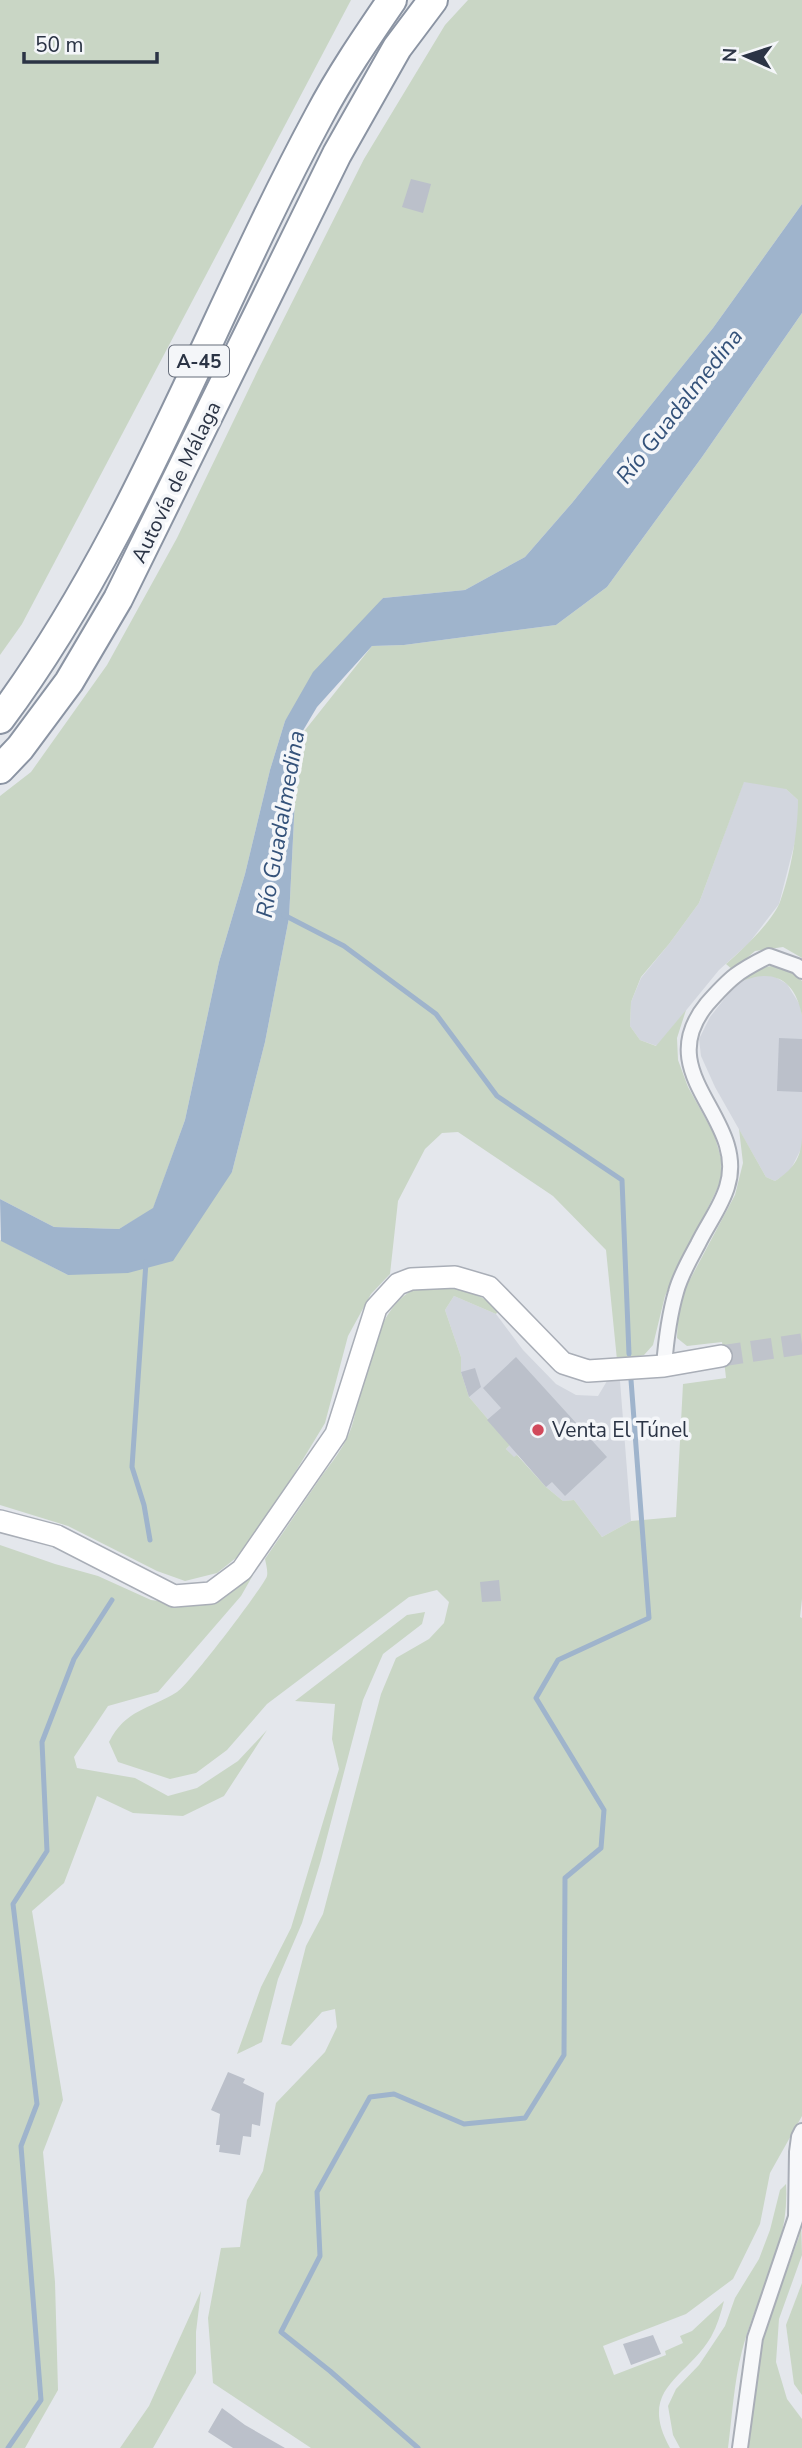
<svg xmlns="http://www.w3.org/2000/svg" width="802" height="2448" viewBox="0 0 802 2448" font-family="'Nunito Sans',sans-serif">
	<rect width="100%" height="100%" fill="#e4e7ec"/>
	<g fill="#d2d6de">
		<polygon points="744,781 785,788 798,800 798,830 779,904 749,943 719,970 657,1046 640,1040 630,1026 631,1002 641,978 669,944 699,903"/>
		<polygon points="754,975 772,975 787,984 800,1005 802,1016 802,1147 790,1171 775,1181 766,1177 715,1087 701,1056 699,1039 710,1017 736,984"/>
		<polygon points="454,1296 496,1314 523,1350 556,1384 576,1395 598,1396 607,1381 620,1381 631,1521 602,1537 574,1500 563,1501 546,1487 518,1455 514,1458 506,1449 510,1445 469,1397 461,1372 461,1357 445,1310"/>
	</g>
	<g fill="#c9d6c5">
		<polygon points="0,0 351,0 22,624 0,655"/>
		<polygon points="468,0 802,0 802,204 713,328 572,503 525,557 465,590 383,598 285,721 270,770 245,874 219,962 185,1120 153,1209 119,1229 54,1227 0,1199 0,796 31,772 107,665 177,538 258,370 364,159 445,25"/>
		<path d="M802,313V958L783,947L755,951L733,970L726,964C742,950 772,922 780,902C791,872 798,831 798,800L786,789L744,782L699,903L669,944L641,977L631,1002L630,1026L640,1040L656,1046L686,1010L677,1038L678,1060L688,1087L714,1134L721,1158V1181L665,1296L653,1345L644,1355L617,1360L606,1250L553,1196L458,1132L442,1133L425,1149L398,1201L390,1274L371,1294L348,1336L325,1423L288,1484L241,1554L217,1573L185,1581L157,1571L68,1526L0,1505V1240L68,1275L232,1172L265,1042L289,918L298,739L372,646L404,645L556,625L607,587L702,457Z"/>
		<path d="M771,966L790,970L802,981V1016C795,977 770,967 736,984L752,970Z"/>
		<path d="M739,1129L766,1177L775,1181C792,1170 801,1159 802,1138V1599L800,1617L802,1618V2116L770,2173L760,2224L733,2279L686,2314L603,2346L614,2375L666,2355L665,2351L683,2343L680,2336L692,2331L724,2301C721,2313 717,2326 711,2337C686,2379 637,2388 670,2448H311L213,2383L208,2318L221,2248L240,2247L247,2200L263,2171L276,2103L325,2052L337,2027L335,2009L322,2012L291,2046L281,2044L306,1946L323,1914L381,1694L396,1658L429,1639L444,1623L449,1602L437,1590L409,1597L267,1704L227,1750L196,1773L170,1779L118,1762L109,1742C126,1709 148,1710 177,1692C187,1687 264,1586 267,1576C268,1571 266,1564 265,1559C283,1533 301,1506 319,1480C328,1467 339,1454 346,1440C355,1424 357,1401 362,1383C383,1301 413,1253 500,1308L496,1314L454,1296L445,1310L461,1357V1372L469,1397L510,1445L506,1449L514,1457L517,1455L546,1487L563,1501L574,1500L602,1537L631,1521L676,1517L683,1384L726,1378L722,1342L687,1346L677,1338L678,1316L686,1287L735,1195L743,1163Z"/>
		<polygon points="0,1545 55,1564 98,1576 151,1600 190,1605 223,1599 253,1575 241,1596 158,1692 108,1706 74,1757 77,1768 135,1778 168,1796 197,1788 238,1761 267,1730 224,1796 183,1816 133,1813 97,1796 64,1883 32,1911 63,2100 43,2152 55,2282 58,2390 25,2448 0,2448"/>
		<polygon points="425,1612 422,1624 383,1654 363,1700 321,1860 302,1923 278,1979 262,2042 237,2054 261,1987 291,1928 339,1769 332,1739 335,1704 295,1701 407,1615"/>
		<path d="M786,2184C790,2246 757,2293 742,2351C734,2382 732,2416 728,2448H680L673,2435L668,2406L676,2389L699,2365L725,2326L735,2298L759,2259L770,2230L780,2190Z"/>
		<polygon points="801,2217 802,2255 779,2319 776,2362 787,2399 802,2419 802,2448 747,2448 758,2349 799,2237"/>
		<polygon points="802,2283 802,2395 794,2384 786,2325"/>
		<polygon points="201,2291 196,2332 196,2373 153,2448 120,2448 149,2406"/>
	</g>
	<polygon fill="#9fb4cc" points="802,204 802,313 702,457 607,587 556,625 404,645 372,646 317,707 298,739 289,918 265,1042 232,1172 173,1261 128,1273 68,1275 1,1241 0,1199 54,1227 119,1229 153,1208 185,1120 219,962 245,874 270,770 285,721 313,672 383,598 465,590 525,557 572,503 713,328"/>
	<g fill="none" stroke-linecap="round" stroke-linejoin="round">
		<g stroke="#9fb4cc" stroke-width="5">
			<polyline points="284,915 344,946 436,1014 497,1096 622,1180 629,1354"/>
			<polyline points="146,1262 132,1467 144,1505 150,1540"/>
			<polyline points="8,2448 41,2400 21,2146 37,2104 13,1904 47,1851 42,1742 74,1659 112,1600"/>
			<polyline points="418,2448 330,2371 281,2332 320,2256 317,2192 370,2097 394,2094 464,2124 525,2118 564,2055 565,1878 601,1848 604,1810 536,1698 558,1660 649,1618 631,1380"/>
		</g>
	</g>
	<g fill="#bbc0ca">
		<polygon points="411,179 431,184 423,213 402,207"/>
		<polygon points="779,1038 802,1039 802,1092 777,1091"/>
		<polygon points="516,1357 607,1457 565,1496 552,1482 546,1487 487,1420 501,1408 483,1388"/>
		<polygon points="475,1368 481,1387 469,1397 461,1372"/>
		<polygon points="499,1580 501,1601 482,1602 480,1582"/>
		<polygon points="228,2072 245,2079 243,2083 264,2093 260,2126 252,2124 251,2137 243,2136 240,2155 219,2152 220,2145 216,2145 220,2114 211,2110"/>
		<polygon points="653,2335 661,2354 631,2365 623,2344"/>
		<polygon points="222,2408 245,2425 285,2448 233,2448 208,2432"/>
	</g>
	<g fill="none" stroke-linecap="round" stroke-linejoin="round">
		<polyline stroke="#bfc3cb" stroke-width="21" stroke-dasharray="21 10" stroke-linecap="butt" points="721,1356 802,1344"/>
		<defs>
			<g id="street">
				<path d="M664,1366C666,1341 669,1316 676,1292C680,1276 690,1259 698,1244C707,1225 721,1207 727,1187C749,1118 649,1075 707,1004C730,978 738,971 769,956L797,966L802,971"/>
				<polyline points="740,2448 755,2338 796,2217 797,2152 799,2137 802,2131"/>
			</g>
			<polyline id="secondary" points="0,1521 57,1536 174,1596 211,1593 242,1570 336,1434 376,1308 398,1284 411,1279 455,1277 489,1287 563,1363 588,1371 664,1366 721,1356"/>
			<g id="highway">
				<path d="M0,719C136,536 211,316 319,116C340,76 366,38 392,0"/>
				<polyline points="0,769 20,748 69,682 118,599 337,154 397,48 433,0"/>
			</g>
		</defs>
		<use href="#street" stroke="#a9aeb7" stroke-width="18"/>
		<use href="#secondary" stroke="#a9aeb7" stroke-width="24"/>
		<use href="#highway" stroke="#8b94a3" stroke-width="32"/>
		<use href="#street" stroke="#f7f8fa" stroke-width="14"/>
		<use href="#secondary" stroke="#fff" stroke-width="21"/>
		<use href="#highway" stroke="#fff" stroke-width="28"/>
	</g>
	<circle fill="#d1495b" stroke="#f4f6f9" stroke-width="2.5" cx="538" cy="1430" r="7"/>
	<g text-anchor="middle" stroke-width="7" stroke-linejoin="round" paint-order="stroke">
		<rect fill="#f4f6f9" stroke="#676e7b" stroke-width="2" x="169" y="345.5" width="60" height="31" rx="5"/>
		<g font-size="19" font-weight="bold" fill="#2b3445">
			<text x="199" y="368">A-45</text>
		</g>
		<g font-size="21" fill="#2b3445" stroke="#f4f6f9">
			<text transform="translate(176 482) rotate(-64)" y="7">Autovía de Málaga</text>
		</g>
		<g font-size="21" fill="#2b3445" stroke="#f4f6f9" text-anchor="start">
			<text x="552" y="1437">Venta El Túnel</text>
		</g>
		<g font-size="23" font-style="italic" fill="#34527a" stroke="#f4f6f9">
			<text transform="translate(679 406) rotate(-52)" y="8">Río Guadalmedina</text>
			<text transform="translate(280 824) rotate(-80)" y="8">Río Guadalmedina</text>
		</g>
	</g>
	<g transform="translate(746 56) rotate(273)" stroke="#f4f6f9" stroke-width="5" paint-order="stroke">
	<path d="M0-5L12 26L0 18L-12 26Z" fill="#2b3445"/>
	<text y="-10" font-size="19" font-weight="bold" text-anchor="middle" fill="#2b3445">N</text>
	</g>
	<path d="M24 52v10h133v-10" fill="none" stroke="#2b3445" stroke-width="3.5"/>
	<text x="35" y="52" font-size="21" fill="#2b3445" stroke="#f4f6f9" stroke-width="5" paint-order="stroke">50 m</text>
</svg>
